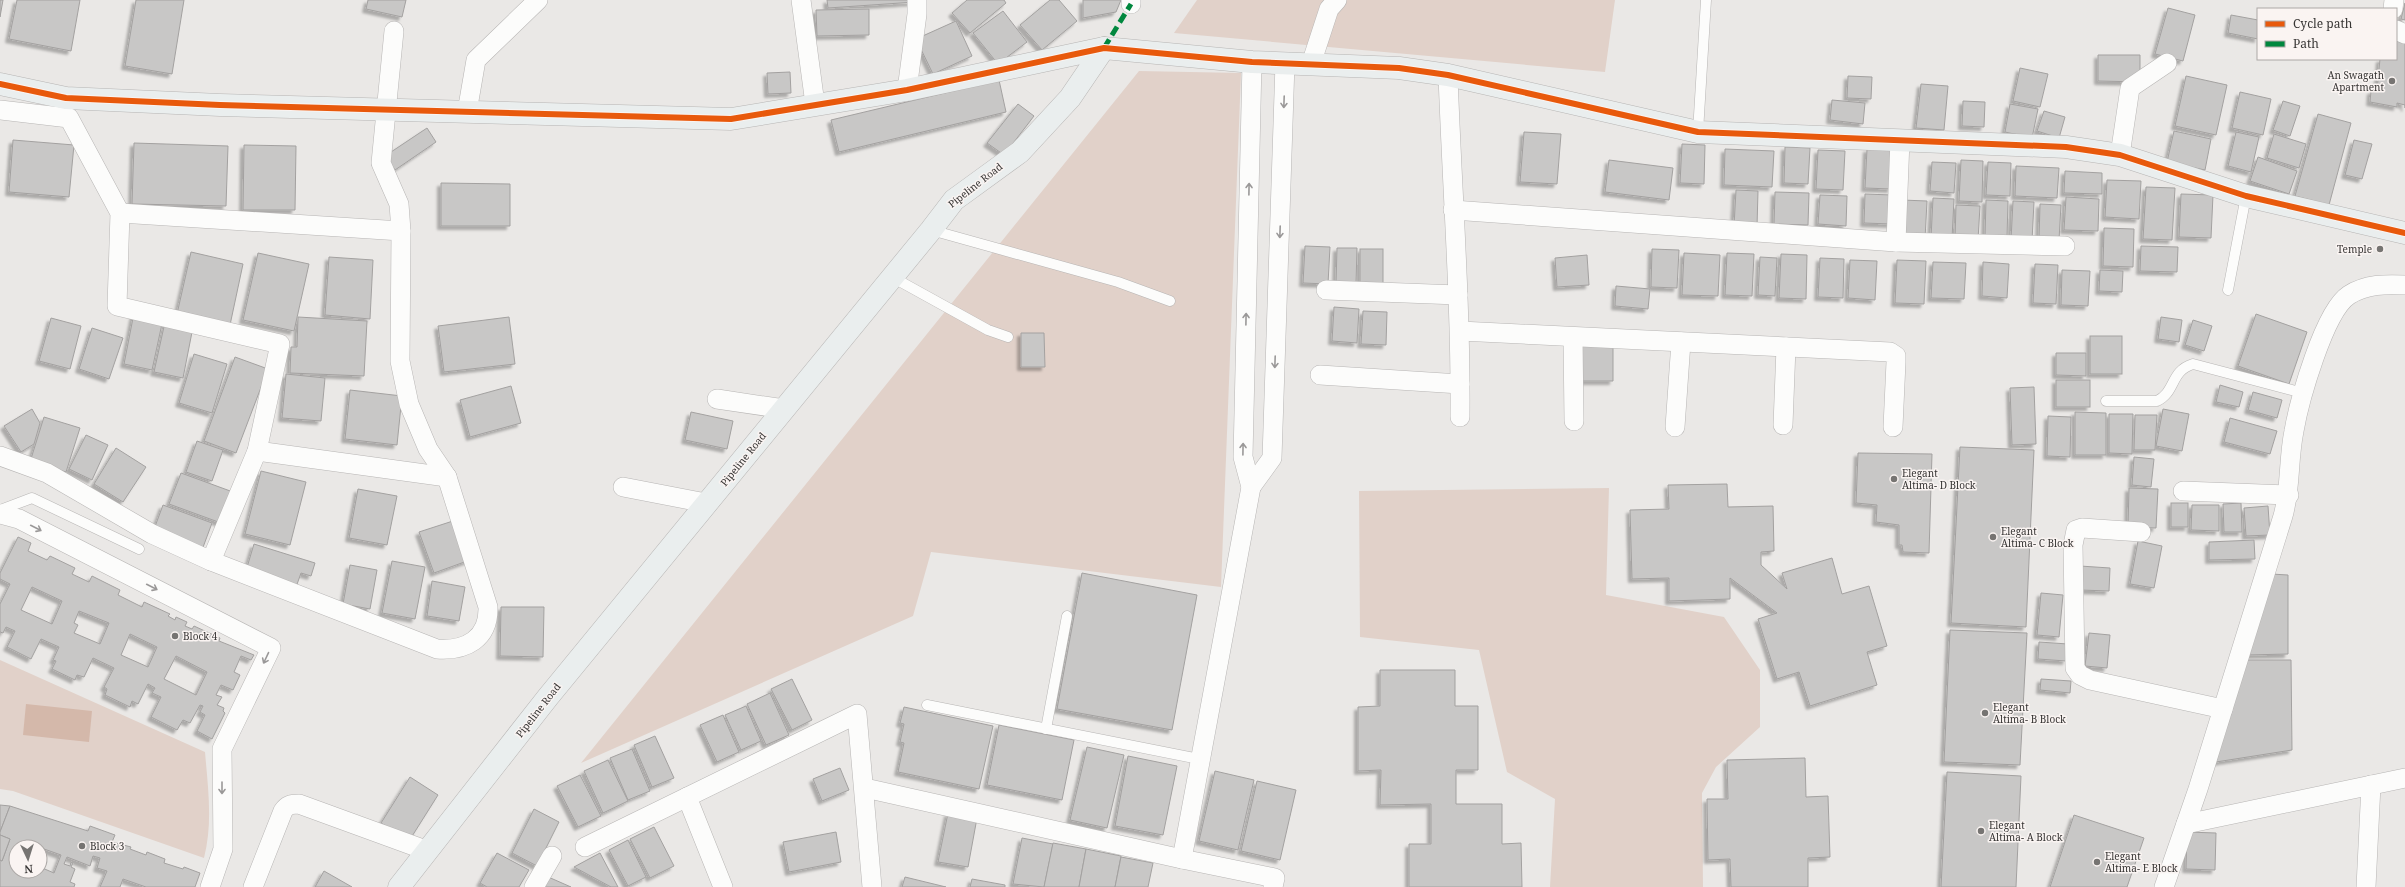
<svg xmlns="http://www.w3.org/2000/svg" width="2405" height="887" viewBox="0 0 2405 887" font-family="'Noto Serif',serif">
	<defs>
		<filter id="shadow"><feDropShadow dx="-3.5" dy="3.5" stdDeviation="1" flood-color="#0004"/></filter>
	</defs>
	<rect width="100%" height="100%" fill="#eae8e6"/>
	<g fill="#e1d1c9">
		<polygon points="1197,0 1615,0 1605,72 1174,33"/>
		<polygon points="1139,71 1241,73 1221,587 931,552 913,616 581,763"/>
		<polygon points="1609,488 1606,595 1724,617 1760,670 1760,727 1716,767 1702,793 1703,887 1550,887 1555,799 1507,772 1479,650 1360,637 1359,491"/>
		<path d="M0,660L205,752C208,788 213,823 204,858L13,791L0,789Z"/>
	</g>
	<polygon fill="#d4b8aa" points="26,704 92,711 89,742 23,735"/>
	<g fill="#c8c7c6" stroke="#a3a1a0" fill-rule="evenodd" filter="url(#shadow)">
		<polygon points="0,0 3,0 0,17"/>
		<polygon points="17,0 80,0 71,51 9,39"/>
		<polygon points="136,0 184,0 172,74 125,66"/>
		<polygon points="368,0 406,0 402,17 366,9"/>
		<polygon points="827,0 915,0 915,2 828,8"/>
		<polygon points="967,0 1004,0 1006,3 970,33 952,13"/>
		<polygon points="1050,0 1059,0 1077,21 1042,50 1020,25"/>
		<polygon points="1083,0 1121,0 1116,12 1083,18"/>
		<polygon points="2405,3 2405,20 2401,19"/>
		<polygon points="2168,8 2195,15 2183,61 2155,54"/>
		<polygon points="869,9 869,35 817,36 816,10"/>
		<polygon points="1003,11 1027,42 998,64 973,33"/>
		<polygon points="2231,15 2258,20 2258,39 2228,33"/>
		<polygon points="956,21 972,56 933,74 916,39"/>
		<polygon points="2396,41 2405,43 2405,108 2405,105 2397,103 2397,107 2370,102 2371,91 2377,90 2380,59 2396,59"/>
		<polygon points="2098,55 2140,55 2140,82 2098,81"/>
		<polygon points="2020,68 2048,74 2040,107 2013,101"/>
		<polygon points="790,72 791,93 768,94 767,73"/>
		<polygon points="1848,76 1872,77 1871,99 1847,98"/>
		<polygon points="2186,76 2227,85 2216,135 2175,126"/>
		<polygon points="999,80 1006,112 839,152 831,120"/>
		<polygon points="1921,84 1948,86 1944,130 1916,128"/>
		<polygon points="2240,92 2271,99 2263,135 2232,128"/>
		<polygon points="1832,100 1865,103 1863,124 1830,120"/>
		<polygon points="1963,101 1985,102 1984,127 1962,126"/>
		<polygon points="2283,101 2300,106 2290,136 2273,130"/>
		<polygon points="1018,104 1034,116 1004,155 987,143"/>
		<polygon points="2010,104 2038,109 2032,138 2005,132"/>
		<polygon points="2044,111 2065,117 2059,138 2037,131"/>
		<polygon points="2318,114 2351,123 2329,205 2295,196"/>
		<polygon points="427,128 436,142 395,170 385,156"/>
		<polygon points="2174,131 2211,139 2205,170 2167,162"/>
		<polygon points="1524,132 1561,134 1557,184 1520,182"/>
		<polygon points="2236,132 2259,137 2251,172 2228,166"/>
		<polygon points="2274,134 2306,144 2299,168 2267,158"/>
		<polygon points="13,140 74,145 69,197 9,192"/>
		<polygon points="2354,140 2372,144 2362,179 2345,175"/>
		<polygon points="134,143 228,146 226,206 132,204"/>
		<polygon points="1682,144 1705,145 1704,184 1680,183"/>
		<polygon points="244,145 296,146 295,210 243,210"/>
		<polygon points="1785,147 1810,148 1808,184 1784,183"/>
		<polygon points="1725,149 1774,151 1772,187 1724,185"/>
		<polygon points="1867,149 1893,150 1891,189 1865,188"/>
		<polygon points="1818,150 1845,151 1843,190 1816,189"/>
		<polygon points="2258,157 2297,171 2289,194 2250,181"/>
		<polygon points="1609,160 1673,168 1669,200 1605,192"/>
		<polygon points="1961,160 1983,161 1982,202 1959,201"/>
		<polygon points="1932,162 1956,163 1954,193 1930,191"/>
		<polygon points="1988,162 2011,163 2010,196 1986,195"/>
		<polygon points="2016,166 2059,168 2057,198 2015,196"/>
		<polygon points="2065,171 2102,173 2102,194 2064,193"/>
		<polygon points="2107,180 2141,181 2139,219 2105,217"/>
		<polygon points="441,183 510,184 510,226 441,226"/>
		<polygon points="2146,187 2175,188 2172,240 2143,239"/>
		<polygon points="1736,190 1758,191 1757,227 1734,226"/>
		<polygon points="1775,192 1809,193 1808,225 1774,224"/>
		<polygon points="1865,194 1892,195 1891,224 1864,223"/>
		<polygon points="2181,194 2213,195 2211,238 2179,237"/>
		<polygon points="1820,195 1847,196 1846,226 1818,224"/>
		<polygon points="2066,197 2099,199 2098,231 2064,230"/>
		<polygon points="1933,198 1954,199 1952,239 1931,238"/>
		<polygon points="1902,200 1927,201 1925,239 1900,238"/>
		<polygon points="1986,200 2008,201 2007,238 1985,237"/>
		<polygon points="2013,201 2034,202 2032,241 2011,240"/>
		<polygon points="2040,204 2061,205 2059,240 2039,239"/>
		<polygon points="1956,205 1980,206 1978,240 1955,239"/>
		<polygon points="2104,228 2134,229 2133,267 2103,266"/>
		<polygon points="1305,246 1330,247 1328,284 1303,283"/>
		<polygon points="2141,246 2178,247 2177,272 2140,271"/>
		<polygon points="1337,248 1357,248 1356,284 1336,284"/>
		<rect x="1360" y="249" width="23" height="35"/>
		<polygon points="1652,249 1679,250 1677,288 1651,287"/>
		<polygon points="191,252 243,264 230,325 177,314"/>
		<polygon points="258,253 309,264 294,331 243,320"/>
		<polygon points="1684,253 1720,255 1718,296 1682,295"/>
		<polygon points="1727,253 1754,254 1752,296 1725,295"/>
		<polygon points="1781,254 1807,255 1806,299 1779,298"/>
		<polygon points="1587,255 1589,285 1557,287 1555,258"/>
		<polygon points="329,257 373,260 370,319 325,315"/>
		<polygon points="1760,257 1777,258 1775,296 1758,295"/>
		<polygon points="1820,258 1844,259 1843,298 1818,297"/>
		<polygon points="1850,260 1877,261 1875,300 1848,298"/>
		<polygon points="1897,260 1926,261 1924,304 1895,303"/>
		<polygon points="1933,262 1966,263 1964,299 1931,298"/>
		<polygon points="1983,262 2009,264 2007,298 1982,296"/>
		<polygon points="2035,264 2058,265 2056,304 2033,303"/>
		<polygon points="2062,270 2090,271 2088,306 2061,305"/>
		<polygon points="2100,270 2123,271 2122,292 2099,291"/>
		<polygon points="1616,286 1650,289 1648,309 1615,306"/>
		<polygon points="1334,307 1359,309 1357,343 1332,341"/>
		<polygon points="1363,311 1387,312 1386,345 1361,344"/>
		<polygon points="134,313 163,319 152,370 124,364"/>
		<polygon points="2256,314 2307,332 2289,384 2238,366"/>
		<polygon points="298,317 367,321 364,376 290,373 291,347 297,347"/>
		<polygon points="509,317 515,364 444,372 438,326"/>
		<polygon points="2161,317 2182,320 2179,342 2158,339"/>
		<polygon points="51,318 81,326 70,369 39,361"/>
		<polygon points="2193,320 2212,326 2204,351 2185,345"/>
		<polygon points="165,322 193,327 183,378 154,372"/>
		<polygon points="92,328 123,338 109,379 79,369"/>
		<polygon points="1021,333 1044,333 1045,367 1021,367"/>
		<rect x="2090" y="336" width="32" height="38"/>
		<polygon points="1576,343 1613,343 1613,381 1577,381"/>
		<polygon points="2056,353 2086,353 2086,376 2056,375"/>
		<polygon points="194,354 227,364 212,413 179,403"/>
		<polygon points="235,357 268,369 236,453 204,441"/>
		<polygon points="286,374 325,378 321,421 282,418"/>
		<rect x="2056" y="380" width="34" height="27"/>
		<polygon points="2220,385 2243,392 2239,407 2216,402"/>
		<polygon points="511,386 521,423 470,437 460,400"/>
		<polygon points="2034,387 2036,444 2012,445 2010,388"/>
		<polygon points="350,390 402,396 397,445 345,439"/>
		<polygon points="2253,392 2282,400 2277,418 2248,410"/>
		<polygon points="32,409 40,423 34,444 21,452 4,426"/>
		<polygon points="2163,409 2189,414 2182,451 2156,446"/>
		<polygon points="691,412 733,421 727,449 685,440"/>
		<polygon points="2075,412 2106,413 2106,455 2075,455"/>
		<polygon points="2109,414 2133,414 2132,454 2109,453"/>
		<polygon points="2135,415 2157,415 2155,450 2134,450"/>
		<polygon points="2048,416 2071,417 2070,457 2047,456"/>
		<polygon points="44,417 80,428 66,472 30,462"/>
		<polygon points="2230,418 2277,431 2270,454 2224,442"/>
		<polygon points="86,435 108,445 92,480 69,469"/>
		<polygon points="197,441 223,450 212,481 186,472"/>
		<polygon points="1960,447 2034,450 2026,627 1951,623"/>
		<polygon points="116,448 146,467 123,502 94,484"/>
		<polygon points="1858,453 1932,454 1929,553 1903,552 1902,545 1899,545 1899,525 1876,522 1877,505 1856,503"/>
		<polygon points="2134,457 2154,459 2151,487 2132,485"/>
		<polygon points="261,471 306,482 290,545 245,534"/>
		<polygon points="181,473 233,492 221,523 169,504"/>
		<polygon points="1727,484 1728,507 1773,506 1774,551 1761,552 1761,565 1787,589 1782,573 1832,558 1842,594 1869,586 1887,646 1867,652 1877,685 1810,706 1799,672 1777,679 1758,619 1777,613 1730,578 1730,599 1669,601 1669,578 1632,579 1630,510 1669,509 1668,485"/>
		<polygon points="2129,488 2158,489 2156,528 2128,527"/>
		<polygon points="358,489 397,496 387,545 349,538"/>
		<rect x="2171" y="503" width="17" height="24"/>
		<polygon points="2241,503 2242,532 2224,532 2223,504"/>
		<polygon points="163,505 212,523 202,550 153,532"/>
		<polygon points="2192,505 2219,505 2219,531 2191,530"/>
		<polygon points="2268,506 2270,535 2246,536 2244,508"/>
		<polygon points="456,520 470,560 434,573 419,532"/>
		<path d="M18,537L31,543L28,551L47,560L50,556L75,568L72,574L89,582L92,576L120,590L118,595L142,607L144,602L170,614L168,616L175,620L176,617L187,622L185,626L192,629L194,626L220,638L219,641L254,655L251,660L241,656L234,672L240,675L233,690L221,685L216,695L222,697L217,705L224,708L223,711L225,713L212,739L197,731L205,715L200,712L203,706L200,705L190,723L183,720L177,730L151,717L161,697L152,693L155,688L148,684L138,704L132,701L130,707L105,695L107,689L104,687L114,668L93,658L84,677L77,675L75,680L52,669L56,661L53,660L59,647L41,639L31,659L7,647L15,631L6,627L3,633L0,632V604L10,584L0,579V573ZM32,587L62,601L52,624L21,610ZM79,611L109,623L100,644L74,633L78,625L74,623ZM130,634L157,647L148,667L121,655ZM176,656L207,672L196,695L164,679Z"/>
		<polygon points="2254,540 2255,559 2209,560 2209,542"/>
		<polygon points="2138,541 2162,546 2154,588 2130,584"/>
		<polygon points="254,544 315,563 311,576 301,573 295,590 245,574"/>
		<polygon points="392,561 425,567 415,619 382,613"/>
		<polygon points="350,565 377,570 370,609 343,604"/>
		<polygon points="2080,566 2110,568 2109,591 2080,590"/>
		<polygon points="1082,573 1197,595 1172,730 1057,709"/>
		<polygon points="2271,574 2288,575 2288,654 2247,655"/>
		<polygon points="432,581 465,587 459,621 427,616"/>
		<polygon points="2041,593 2063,595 2059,637 2037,635"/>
		<polygon points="501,607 544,607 543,657 500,656"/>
		<polygon points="1950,630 2027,633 2020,765 1944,762"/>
		<polygon points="2089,633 2110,635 2107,668 2085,666"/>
		<polygon points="2039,642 2068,644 2066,661 2038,659"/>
		<polygon points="2242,660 2291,660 2292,750 2216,762"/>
		<polygon points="1380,670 1455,670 1455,706 1478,706 1478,770 1456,770 1456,804 1502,804 1502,844 1521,843 1522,887 1409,887 1409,844 1431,844 1431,804 1380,805 1381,770 1358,771 1358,707 1380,706"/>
		<polygon points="792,679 812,720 792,730 771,689"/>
		<polygon points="2041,679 2071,681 2070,693 2040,690"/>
		<polygon points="770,693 789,735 766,745 747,704"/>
		<polygon points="746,706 761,741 741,750 725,715"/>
		<polygon points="904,707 993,726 979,789 898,772 904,743 900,742 904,724 900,723"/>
		<polygon points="723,715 739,752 717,762 700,725"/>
		<polygon points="999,725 1074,740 1062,800 987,785"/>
		<polygon points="655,736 674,778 652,787 634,745"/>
		<polygon points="1087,747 1124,755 1107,828 1070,820"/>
		<polygon points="632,749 650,791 628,800 610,758"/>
		<polygon points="1128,756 1177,766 1163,835 1115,826"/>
		<polygon points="1805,758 1806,797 1828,796 1830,857 1808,858 1808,887 1731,887 1730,859 1708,860 1707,799 1728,799 1727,760"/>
		<polygon points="608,760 628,801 603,813 584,771"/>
		<polygon points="840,768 849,790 822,801 813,779"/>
		<polygon points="1215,771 1254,780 1238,850 1199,841"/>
		<polygon points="1947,772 2021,776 2016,887 1941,887"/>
		<polygon points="580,775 601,816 578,827 557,786"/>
		<polygon points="410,777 438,795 409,841 381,823"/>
		<polygon points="1257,781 1296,790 1280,860 1241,851"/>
		<polygon points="0,805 10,806 0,832"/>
		<path d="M10,806L88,831L90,826L115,835L112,842L131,847L130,849L146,855L147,852L165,859L164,863L183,869L184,867L200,873L195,887H146L123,879L120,887H100L107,871L97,868L100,858L93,856L90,866L67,857L64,864L70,866L71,862L73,863L71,867L75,869L70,882L75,884L74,887H0V860L2,861L10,839L0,835V832ZM30,844L61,855L54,873L40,867V871L35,872L34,876L16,871V847H28Z"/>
		<polygon points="534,809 559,822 537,866 512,853"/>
		<polygon points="948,813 977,818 968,867 938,862"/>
		<polygon points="2074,815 2144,838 2127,887 2050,887"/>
		<polygon points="654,827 674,866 650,878 630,839"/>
		<polygon points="836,832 841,862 789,872 783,842"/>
		<polygon points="2187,832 2216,833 2215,870 2186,869"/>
		<polygon points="0,835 10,839 2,861 0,860"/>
		<polygon points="1022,838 1053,844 1044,887 1013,884"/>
		<polygon points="628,840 646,877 628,886 609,850"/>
		<polygon points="1053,843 1086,849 1079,887 1044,887"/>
		<polygon points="1086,849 1121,856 1115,887 1079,887"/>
		<polygon points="497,853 529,870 519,887 487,887 480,883"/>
		<polygon points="600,853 618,887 611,887 574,867"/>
		<polygon points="1121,857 1153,863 1148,887 1115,887"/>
		<polygon points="324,871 352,887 315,887"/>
		<polygon points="546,876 571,887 541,887"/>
		<polygon points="905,877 946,887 902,887"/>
		<polygon points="972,879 1005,885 1005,887 970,887"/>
	</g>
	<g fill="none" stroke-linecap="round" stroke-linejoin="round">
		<defs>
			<g id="lane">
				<polyline points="1698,132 1706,0"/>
				<polyline points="931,230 1118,282 1170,301"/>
				<polyline points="892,277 988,330 1008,337"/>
				<polyline points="2228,290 2246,196"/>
				<path d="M2106,401H2157C2176,392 2170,371 2193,364L2303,393"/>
				<polyline points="0,510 32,498 139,549"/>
				<polyline points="927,705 1199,759"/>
				<polyline points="1046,729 1067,616"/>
			</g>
			<g id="street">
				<polyline points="801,0 815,104"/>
				<polyline points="1131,4 1131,0"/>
				<polyline points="2393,9 2394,0"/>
				<polyline points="2396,30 2405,34"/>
				<polyline points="394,31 381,163 399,204 401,231"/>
				<polyline points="1252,62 1243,457 1251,487 1182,859 1275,878 1273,887"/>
				<polyline points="1311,64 1329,9 1337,0"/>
				<path d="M1448,75C1452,189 1461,303 1460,417"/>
				<polyline points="907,90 917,14 917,0"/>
				<polyline points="0,110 69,118 120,213 117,306 280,344 257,451 211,561 152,534 47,473 0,456"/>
				<polyline points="467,112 476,60 538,0"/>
				<polyline points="2120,155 2130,88 2167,63"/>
				<polyline points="1453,210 1896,242 2065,246"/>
				<path d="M120,213L401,231L400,361L409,404L428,449L447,477L488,607C489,639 466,651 437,649L211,561"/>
				<polyline points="1896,242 1900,140"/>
				<polyline points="1326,290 1458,295"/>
				<polyline points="1460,331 1890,352 1896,356 1896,362 1893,427"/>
				<polyline points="1573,337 1574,421"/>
				<polyline points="1320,375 1460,384"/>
				<polyline points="717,399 784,409"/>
				<polyline points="1783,425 1786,347"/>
				<polyline points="1675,427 1681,342"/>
				<polyline points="257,451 447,477"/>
				<polyline points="623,487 706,503"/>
				<polyline points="1251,487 1272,458 1285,63"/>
				<polyline points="2183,491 2289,495"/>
				<polyline points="0,514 19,519 271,648 222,749 223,849 210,887"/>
				<polyline points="2141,532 2082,528 2076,530 2073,545 2075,668 2080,675 2090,680 2223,709"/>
				<polyline points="865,788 1182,859"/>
				<polyline points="687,797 723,887"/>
				<polyline points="2186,824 2405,778"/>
				<polyline points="585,847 857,714 872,887"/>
				<path d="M253,887L283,811C287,805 291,804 299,804L428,851"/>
				<polyline points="534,887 552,856"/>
				<path d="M2164,887L2198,789L2283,516C2291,488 2288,460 2294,431C2299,402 2324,311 2349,295C2366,284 2386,284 2405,285"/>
				<polyline points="2366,887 2371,785"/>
			</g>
			<g id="secondary">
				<polyline points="0,84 66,98 220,105 731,119 907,90 1104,48 1252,62 1399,68 1448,75 1698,132 2066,147 2120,155 2246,196 2405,233"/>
				<polyline points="399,887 548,697 931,230 954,200 1020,152 1070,98 1104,48"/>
			</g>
		</defs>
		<use href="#lane" stroke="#b7b5b4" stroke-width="11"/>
		<use href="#street" stroke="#b7b5b4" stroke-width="20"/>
		<use href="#secondary" stroke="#b7b5b4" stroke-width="23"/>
		<use href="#lane" stroke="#fcfcfb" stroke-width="10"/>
		<use href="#street" stroke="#fcfcfb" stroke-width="19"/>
		<use href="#secondary" stroke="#eaeeee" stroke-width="22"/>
		<polyline stroke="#00873e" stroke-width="5" stroke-dasharray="10 5" stroke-linecap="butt" points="1104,48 1131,4"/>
		<defs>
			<polyline id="cycleway" points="0,84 66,98 220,105 731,119 907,90 1104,48 1252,62 1399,68 1448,75 1698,132 2066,147 2120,155 2246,196 2405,233"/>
		</defs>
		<use href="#cycleway" stroke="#faf4f2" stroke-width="8"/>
		<use href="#cycleway" stroke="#e8590c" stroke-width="6"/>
	</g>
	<defs><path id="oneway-shaft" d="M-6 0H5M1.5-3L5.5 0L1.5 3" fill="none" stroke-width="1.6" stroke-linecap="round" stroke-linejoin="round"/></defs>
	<g stroke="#9a9898">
		<use href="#oneway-shaft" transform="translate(1284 102) rotate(92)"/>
		<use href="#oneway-shaft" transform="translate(1249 189) rotate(-89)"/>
		<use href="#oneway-shaft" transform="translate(1280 232) rotate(92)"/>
		<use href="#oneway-shaft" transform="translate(1246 319) rotate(-89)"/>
		<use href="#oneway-shaft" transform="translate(1275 362) rotate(92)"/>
		<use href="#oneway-shaft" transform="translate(1243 449) rotate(-89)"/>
		<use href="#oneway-shaft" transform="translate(36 528) rotate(27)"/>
		<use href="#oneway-shaft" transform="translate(152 587) rotate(27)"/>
		<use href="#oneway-shaft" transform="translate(266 658) rotate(115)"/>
		<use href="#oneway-shaft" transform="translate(222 788) rotate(90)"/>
	</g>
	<g fill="#767472" stroke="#faf4f2" stroke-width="1.5">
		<circle cx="2392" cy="81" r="4"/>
		<circle cx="2380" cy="249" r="4"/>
		<circle cx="1894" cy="479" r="4"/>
		<circle cx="1993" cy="537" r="4"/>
		<circle cx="175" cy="636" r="4"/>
		<circle cx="1985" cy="713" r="4"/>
		<circle cx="1981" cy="831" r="4"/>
		<circle cx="82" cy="846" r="4"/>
		<circle cx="2097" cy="862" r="4"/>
	</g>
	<g text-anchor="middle" stroke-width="3" stroke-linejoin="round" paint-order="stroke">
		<g font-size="10" fill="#373534" stroke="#faf4f2" text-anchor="start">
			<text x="2384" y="79" text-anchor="end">An Swagath<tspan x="2384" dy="12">Apartment</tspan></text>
			<text x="2372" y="253" text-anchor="end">Temple</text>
			<text x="1902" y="477">Elegant<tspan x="1902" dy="12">Altima- D Block</tspan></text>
			<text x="2001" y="535">Elegant<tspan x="2001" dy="12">Altima- C Block</tspan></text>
			<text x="183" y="640">Block 4</text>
			<text x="1993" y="711">Elegant<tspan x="1993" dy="12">Altima- B Block</tspan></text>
			<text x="1989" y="829">Elegant<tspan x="1989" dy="12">Altima- A Block</tspan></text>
			<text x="90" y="850">Block 3</text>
			<text x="2105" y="860">Elegant<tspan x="2105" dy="12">Altima- E Block</tspan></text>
		</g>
		<g font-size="10" fill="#373534" stroke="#faf4f2">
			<text transform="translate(975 185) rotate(-38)" y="4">Pipeline Road</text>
			<text transform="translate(743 459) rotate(-51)" y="4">Pipeline Road</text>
			<text transform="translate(538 710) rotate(-52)" y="4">Pipeline Road</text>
		</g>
	</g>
	<rect x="2257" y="8" width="140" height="52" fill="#faf4f2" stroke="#aca8a6"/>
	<rect x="2265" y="21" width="20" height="6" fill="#e8590c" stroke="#aca8a6"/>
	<text x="2293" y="28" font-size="12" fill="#373534">Cycle path</text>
	<rect x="2265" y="41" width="20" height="6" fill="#00873e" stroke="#aca8a6"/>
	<text x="2293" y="48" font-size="12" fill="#373534">Path</text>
	<g transform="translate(28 859) rotate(176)"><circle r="19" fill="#faf4f2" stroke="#aca8a6"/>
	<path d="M0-3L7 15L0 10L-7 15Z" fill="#767472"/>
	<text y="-6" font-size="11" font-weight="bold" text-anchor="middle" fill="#373534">N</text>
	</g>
</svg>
